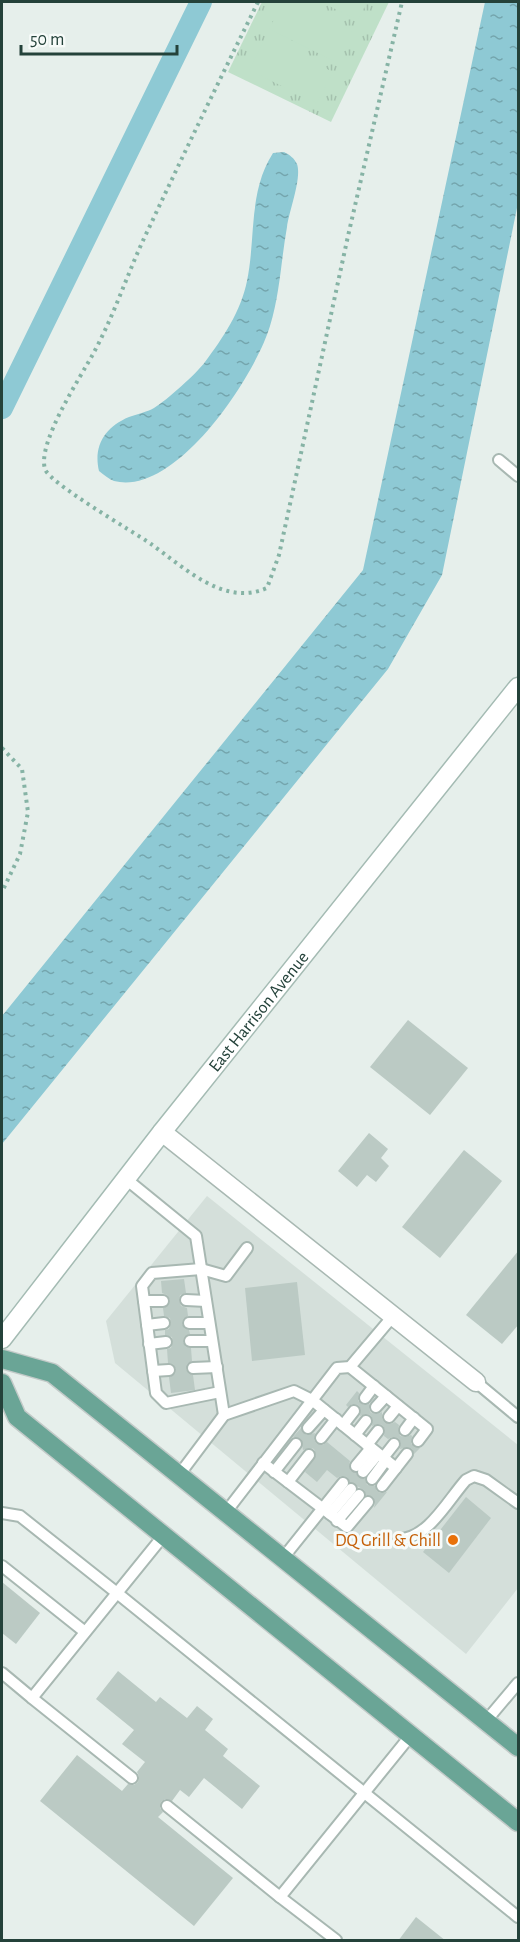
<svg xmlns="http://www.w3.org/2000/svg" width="520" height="1942" viewBox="0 0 520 1942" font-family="'Alegreya Sans',sans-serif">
	<defs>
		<pattern id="park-tufts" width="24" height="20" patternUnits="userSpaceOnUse" patternTransform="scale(1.5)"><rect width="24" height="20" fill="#bfe0c8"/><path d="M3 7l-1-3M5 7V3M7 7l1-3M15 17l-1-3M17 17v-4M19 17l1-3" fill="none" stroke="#a4c1ad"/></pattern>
		<pattern id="water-ripples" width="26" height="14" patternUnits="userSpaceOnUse" patternTransform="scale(1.5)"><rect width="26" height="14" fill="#8ec9d4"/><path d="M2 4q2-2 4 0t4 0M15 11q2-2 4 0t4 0" fill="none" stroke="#74a5ad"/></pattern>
	</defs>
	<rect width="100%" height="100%" fill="#e6efeb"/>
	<polygon fill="#d4dfda" points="207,1196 518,1445 518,1588 466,1654 115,1363 106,1321"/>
	<polygon fill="url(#park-tufts)" points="262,2 389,2 331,122 228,72"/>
	<g fill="#bfe0c8">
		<polygon points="283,2 294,2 352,31 336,62 269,29"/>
		<polygon points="321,2 367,2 358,20"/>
		<polygon points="265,38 333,72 317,103 249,70"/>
	</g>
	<g fill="url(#water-ripples)">
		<polygon points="485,2 518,2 518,203 442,575 388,669 2,1144 2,1016 363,570"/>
		<path d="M284,152C290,155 294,158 297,164C302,178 289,211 287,227C281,260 280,294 270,326C255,376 176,497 114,481C109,479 104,475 99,471C93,446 105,427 129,417C137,414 147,412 154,408C167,400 196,374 205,362C223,338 241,311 247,281C256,238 248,192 273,153Z"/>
	</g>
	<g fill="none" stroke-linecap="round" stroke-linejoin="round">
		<polyline stroke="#8ec9d4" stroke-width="22" points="2,408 201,2"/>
	</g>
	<g fill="#bbcac4">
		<polygon points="408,1020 468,1068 430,1115 370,1067"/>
		<polygon points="369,1133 388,1149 381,1158 389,1166 376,1182 367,1175 357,1187 338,1171"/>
		<polygon points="464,1150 502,1181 440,1258 402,1227"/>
		<polygon points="519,1250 519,1324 502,1344 466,1315"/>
		<polygon points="184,1279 186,1293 180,1295 179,1300 181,1306 187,1308 188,1316 183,1319 182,1324 185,1329 189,1330 190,1334 184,1337 183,1342 186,1347 191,1348 192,1361 187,1364 186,1369 189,1374 193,1375 195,1390 171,1393 169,1377 175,1374 176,1369 173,1364 168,1363 167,1349 171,1348 173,1342 172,1337 165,1335 165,1330 169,1329 171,1323 170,1318 164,1316 163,1308 169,1305 170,1300 167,1295 162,1293 161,1281"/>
		<polygon points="297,1282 305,1355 252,1361 245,1288"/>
		<polygon points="357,1391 359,1393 358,1401 364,1405 369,1404 369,1409 371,1413 378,1414 382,1412 382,1419 385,1423 391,1424 395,1422 399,1425 398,1430 400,1436 405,1437 411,1435 412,1436 411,1444 420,1448 414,1454 412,1449 409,1447 400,1449 401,1442 398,1438 392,1437 388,1439 384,1436 385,1429 382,1425 378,1424 372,1426 373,1419 370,1415 366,1414 360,1416 361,1409 358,1405 352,1404 348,1407 346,1405"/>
		<polygon points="301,1428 306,1435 315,1433 314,1440 317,1444 323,1445 327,1442 350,1461 349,1465 351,1471 356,1473 359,1478 365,1479 367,1485 375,1486 377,1491 380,1493 387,1492 374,1508 375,1503 373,1497 366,1495 364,1490 350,1482 347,1477 341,1476 337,1478 327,1470 317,1482 305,1472 316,1455 314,1449 311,1448 303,1450 301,1439 293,1437"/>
		<polygon points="466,1497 491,1518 449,1573 423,1552"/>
		<polygon points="2,1582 40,1613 16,1644 2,1633"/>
		<polygon points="118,1671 156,1702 160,1697 187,1718 197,1706 213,1719 205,1730 228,1749 223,1756 260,1786 242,1809 204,1778 189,1797 180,1790 172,1801 165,1799 161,1802 160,1808 163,1812 158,1817 233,1878 194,1926 40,1801 77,1755 122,1791 128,1784 134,1785 138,1782 139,1776 137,1772 145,1762 122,1744 134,1730 96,1699"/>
		<polygon points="416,1917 446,1941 398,1941"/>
	</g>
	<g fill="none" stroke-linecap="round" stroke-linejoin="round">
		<defs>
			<g id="service">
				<polyline points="499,460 518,476"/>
				<polyline points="126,1179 196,1236 224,1415"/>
				<polyline points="186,1300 206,1301"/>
				<polyline points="144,1301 163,1301"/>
				<polyline points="189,1323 209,1323"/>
				<polyline points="147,1325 164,1323"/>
				<polyline points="190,1341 212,1341"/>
				<polyline points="149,1344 166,1342"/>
				<polyline points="350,1367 427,1429 418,1441"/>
				<polyline points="193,1368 217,1367"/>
				<polyline points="153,1371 169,1370"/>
				<polyline points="476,1382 518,1417"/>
				<polyline points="220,1392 166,1403 156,1393 142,1286 152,1273 201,1269 226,1276 247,1248"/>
				<polyline points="365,1398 374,1386"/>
				<polyline points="376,1407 386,1396"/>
				<polyline points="389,1417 398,1406"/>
				<polyline points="343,1425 354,1411"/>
				<polyline points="308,1428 324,1410"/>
				<polyline points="405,1430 414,1418"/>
				<polyline points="355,1435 366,1421"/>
				<polyline points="321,1438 336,1419"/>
				<polyline points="367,1445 378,1431"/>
				<polyline points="383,1458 394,1444"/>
				<polyline points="263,1463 347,1527 368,1502"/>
				<polyline points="356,1466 371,1448"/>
				<polyline points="274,1472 296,1444"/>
				<polyline points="363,1472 378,1454"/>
				<polyline points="179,1475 224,1415 294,1391 312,1400 396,1468"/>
				<polyline points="372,1479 386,1460"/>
				<polyline points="288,1482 309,1455"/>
				<polyline points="382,1486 407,1454"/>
				<polyline points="226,1512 337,1368 350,1367 393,1316"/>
				<polyline points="2,1513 20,1516 117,1593 32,1698 132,1778"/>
				<polyline points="330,1514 351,1489"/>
				<polyline points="337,1521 359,1495"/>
				<polyline points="164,1535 117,1593 518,1917"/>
				<path d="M399,1539C428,1539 448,1500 466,1480L474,1476L486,1480L518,1503"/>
				<polyline points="283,1558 343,1483"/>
				<polyline points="2,1566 85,1632"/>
				<polyline points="2,1673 32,1698"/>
				<polyline points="486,1721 518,1683"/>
				<polyline points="167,1806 280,1897"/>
				<polyline points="336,1940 280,1897 411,1735"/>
			</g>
			<polyline id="minor" points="162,1132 476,1382"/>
			<g id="secondary">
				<path id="s1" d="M2,1339L162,1132L518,687"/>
			</g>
			<g id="primary">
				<polyline points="2,1359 52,1373 518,1747"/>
				<polyline points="2,1383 17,1417 518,1822"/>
			</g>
		</defs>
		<use href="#service" stroke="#a8b8b2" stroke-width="14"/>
		<use href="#minor" stroke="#a8b8b2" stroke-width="21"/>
		<use href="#secondary" stroke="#a4bbb3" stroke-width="21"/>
		<use href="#primary" stroke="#c2cac8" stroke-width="21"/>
		<g stroke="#86b3a5" stroke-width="4" stroke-dasharray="3 4.5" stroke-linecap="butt">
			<path d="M258,2C221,77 184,153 148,230C128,271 115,314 93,354C80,378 37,443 45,469C49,483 134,532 151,544C185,568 224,607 267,588L279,555L348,236L402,2"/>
			<polyline points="2,748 22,769 28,812 20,854 2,892"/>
		</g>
		<use href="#service" stroke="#fff" stroke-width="10"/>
		<use href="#minor" stroke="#fff" stroke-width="18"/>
		<use href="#secondary" stroke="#fff" stroke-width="18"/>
		<use href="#primary" stroke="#6aa596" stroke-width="18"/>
	</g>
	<circle fill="#e8710a" stroke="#f7fbf9" stroke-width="2" cx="453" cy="1540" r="6"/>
	<g text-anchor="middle" stroke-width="6" stroke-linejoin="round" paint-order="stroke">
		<g font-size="18" fill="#24423a" stroke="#f7fbf9">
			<text dy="6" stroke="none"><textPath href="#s1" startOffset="416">East Harrison Avenue</textPath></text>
		</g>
		<g font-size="18" fill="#c56008" stroke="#f7fbf9" text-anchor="end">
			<text x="441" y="1546">DQ Grill &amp; Chill</text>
		</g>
	</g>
	<rect width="520" height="1942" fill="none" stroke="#24423a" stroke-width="6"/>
	<path d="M21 45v9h156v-9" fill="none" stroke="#24423a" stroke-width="3"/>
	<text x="30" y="45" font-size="18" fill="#24423a" stroke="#f7fbf9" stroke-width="4.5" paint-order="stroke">50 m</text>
</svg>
